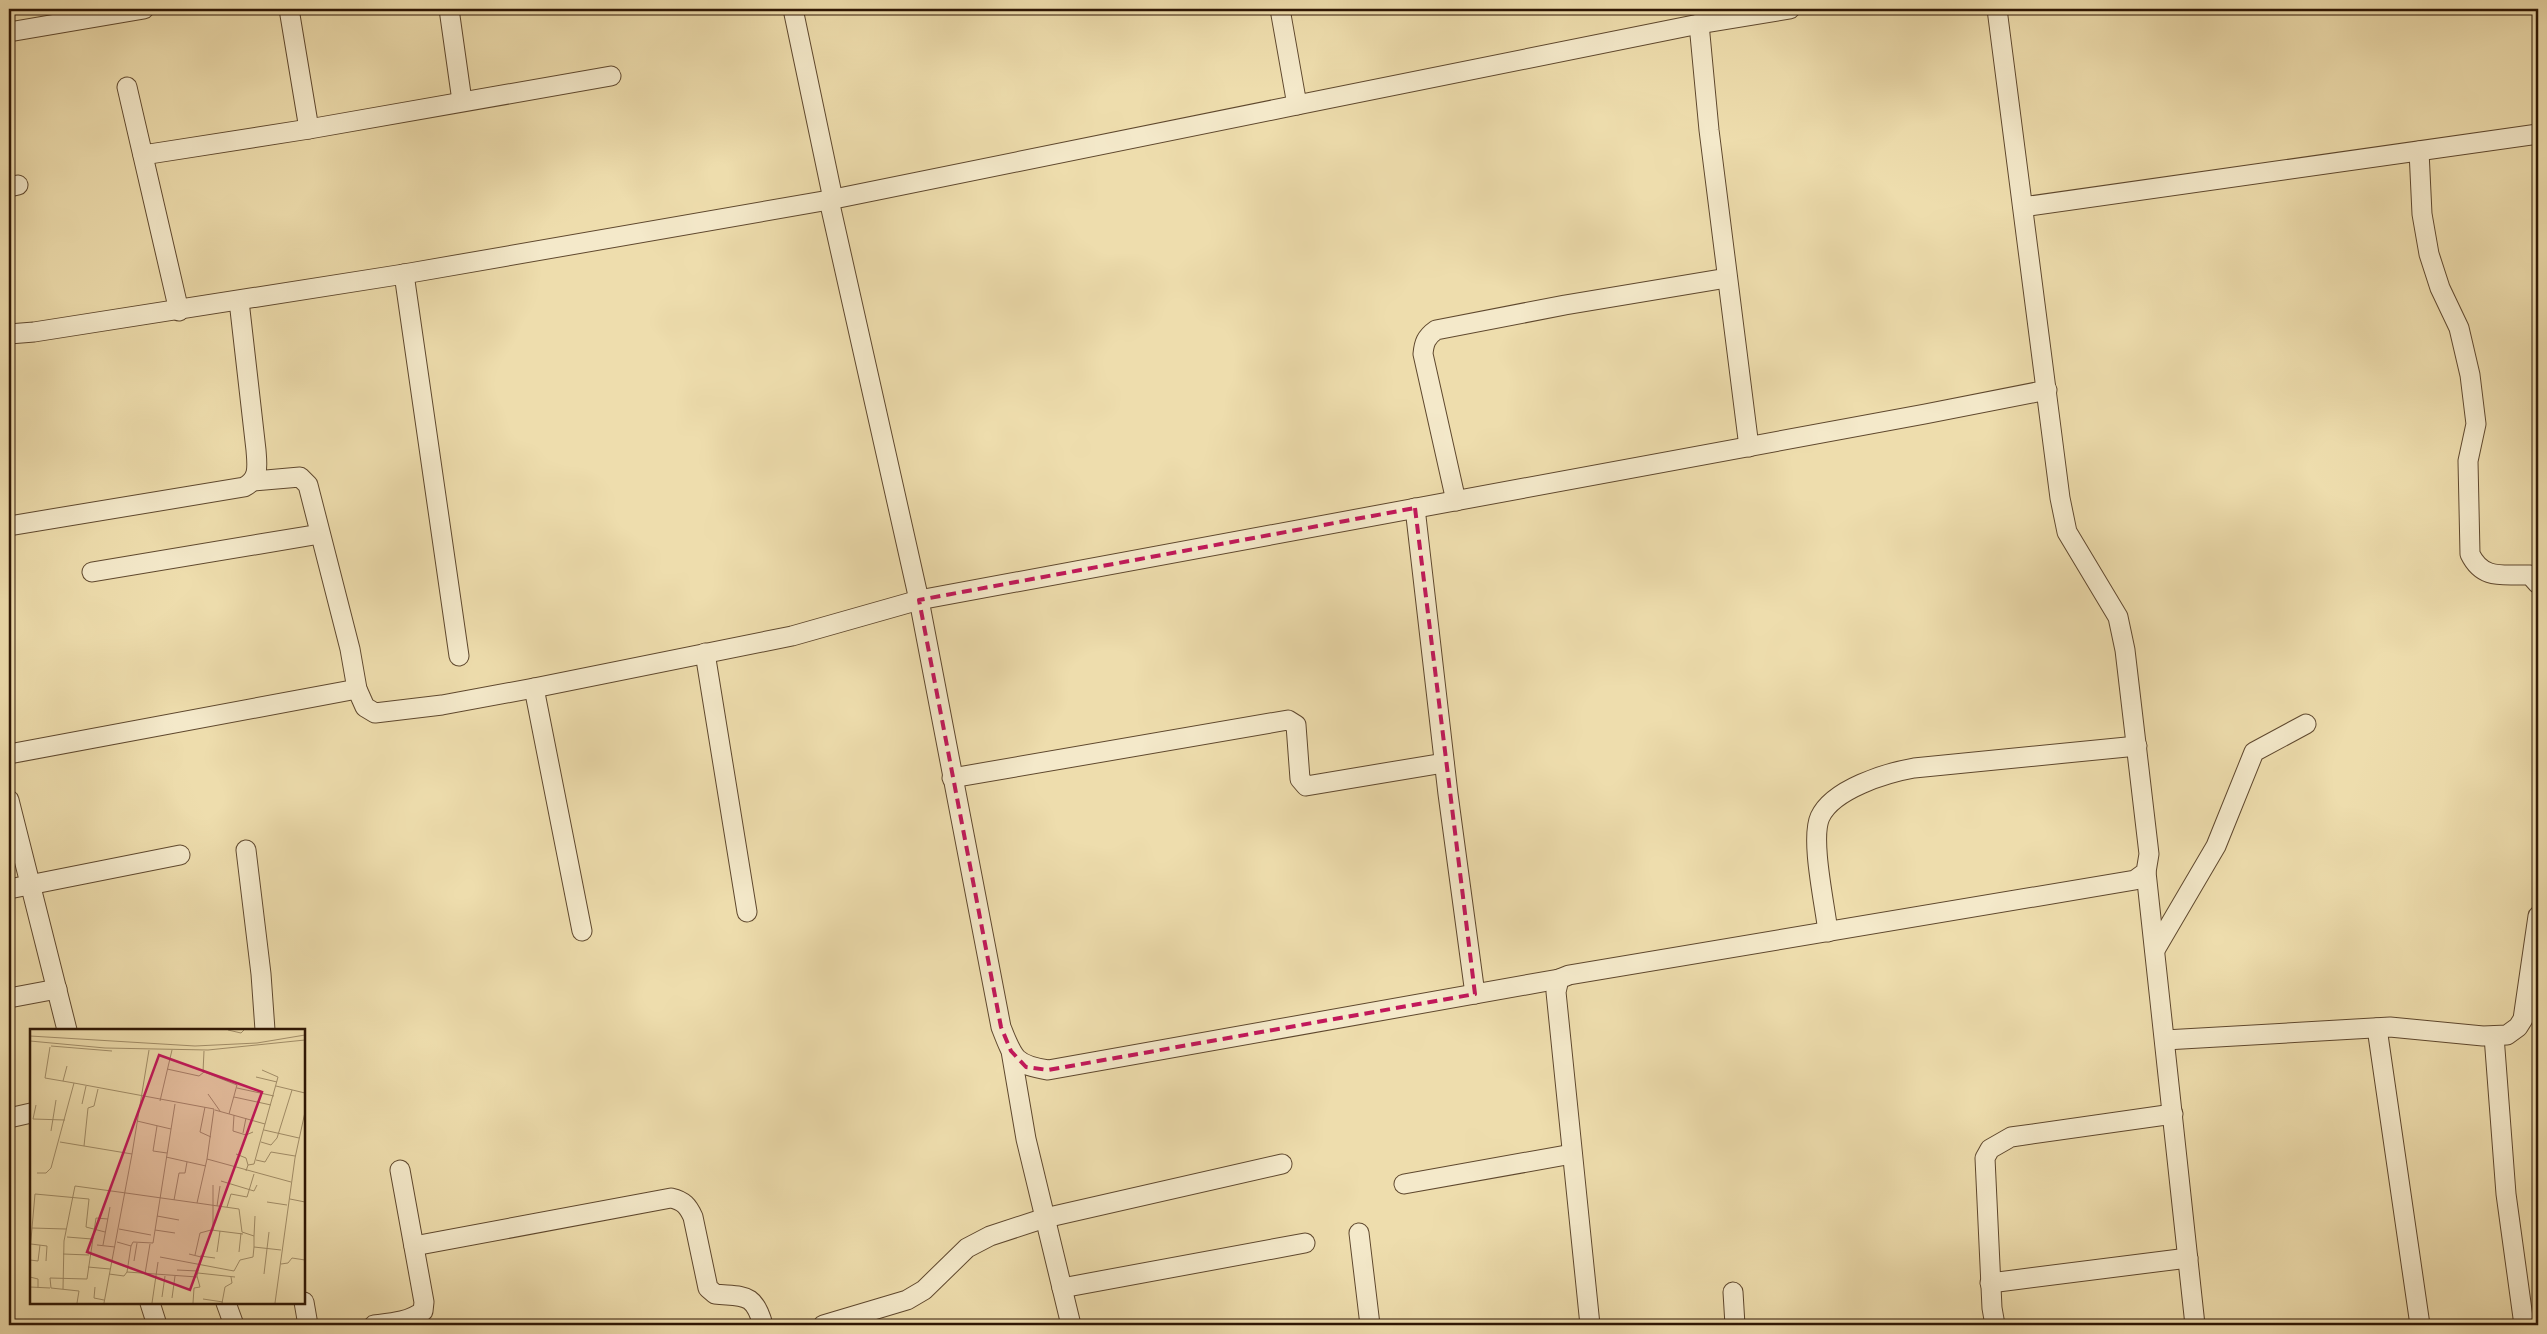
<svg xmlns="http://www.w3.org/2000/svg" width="2547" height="1334" viewBox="0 0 2547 1334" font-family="'EB Garamond',serif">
	<rect width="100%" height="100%" fill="#eeddad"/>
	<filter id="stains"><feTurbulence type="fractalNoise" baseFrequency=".004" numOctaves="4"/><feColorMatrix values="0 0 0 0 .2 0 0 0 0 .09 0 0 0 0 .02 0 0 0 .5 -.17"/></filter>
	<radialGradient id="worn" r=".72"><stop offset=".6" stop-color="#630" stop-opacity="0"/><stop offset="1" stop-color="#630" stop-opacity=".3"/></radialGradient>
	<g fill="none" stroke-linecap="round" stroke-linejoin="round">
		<defs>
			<g id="minor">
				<polyline points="289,9 309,129"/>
				<polyline points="449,9 462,101"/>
				<polyline points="793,9 833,199"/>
				<polyline points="1280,9 1297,105 1699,24 1790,9"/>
				<polyline points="1699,24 1709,130 1749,447"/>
				<polyline points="9,32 144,9"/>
				<polyline points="127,87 179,311"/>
				<path d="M2419,151L2422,214L2429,254L2440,288L2459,328L2470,375L2476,424L2468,461L2470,554C2483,581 2504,574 2530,575L2538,584"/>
				<polyline points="143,155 309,129 611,76"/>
				<polyline points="9,187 18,185"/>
				<path d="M829,200L919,600L1001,1027C1013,1058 1015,1065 1048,1070L1559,979"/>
				<polyline points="2023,207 2538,134"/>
				<polyline points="404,274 459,656"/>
				<polyline points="9,334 34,332 404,274 829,200 1297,105"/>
				<polyline points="253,481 300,477 308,485 350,649 357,689 365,707 375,713 442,705 534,688 792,636 919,600 1925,414 2047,390"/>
				<path d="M1456,501L1423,354C1424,343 1426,337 1436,330L1565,305L1727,278"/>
				<polyline points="1415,508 1448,794 1475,994"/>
				<path d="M9,526L244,487C260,479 257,465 256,450L239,301"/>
				<polyline points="92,572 320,534"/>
				<polyline points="705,653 747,912"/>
				<polyline points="534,688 582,931"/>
				<polyline points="9,754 357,689"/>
				<polyline points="952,778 1288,720 1296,725 1300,779 1306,786 1444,763"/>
				<polyline points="9,800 67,1030"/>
				<polyline points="246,850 261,974 265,1030"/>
				<polyline points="2146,872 2195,1325"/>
				<polyline points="9,889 180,855"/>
				<path d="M1828,932C1825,905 1810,839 1820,817C1833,789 1886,773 1914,768L2137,746"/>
				<polyline points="2155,950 2216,846 2254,752 2306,724"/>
				<polyline points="9,998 57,989"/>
				<polyline points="2377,1028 2420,1325"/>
				<polyline points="2494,1036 2506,1194 2524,1325"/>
				<polyline points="2165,1040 2390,1027 2483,1036 2507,1035 2518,1027 2523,1019 2538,916"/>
				<polyline points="1011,1051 1026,1139 1071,1325"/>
				<polyline points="9,1118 31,1113"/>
				<polyline points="1404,1184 1572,1154"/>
				<polyline points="1359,1233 1370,1325"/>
				<path d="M414,1246L671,1198C684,1201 688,1206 693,1217L708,1288L715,1294C744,1297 754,1292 763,1325"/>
				<polyline points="1990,1283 2188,1258"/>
				<polyline points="1062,1288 1305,1243"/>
				<polyline points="1733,1292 1735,1325"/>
				<polyline points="304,1302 308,1325"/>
				<polyline points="150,1303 157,1325"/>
				<polyline points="226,1303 234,1325"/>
				<path d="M374,1325C391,1323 409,1322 423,1311L424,1302L400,1170"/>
				<polyline points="823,1325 907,1300 924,1290 967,1248 990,1236 1045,1218 1282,1164"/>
				<polyline points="1590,1325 1556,992 1559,979 1569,975 2135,880 2146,872 2149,854 2125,650 2118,617 2067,532 2060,498 1997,9"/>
				<polyline points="1995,1325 1992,1308 1985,1158 1990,1149 2011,1137 2173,1114"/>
			</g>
		</defs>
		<use href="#minor" stroke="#5f482e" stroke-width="21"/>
		<use href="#minor" stroke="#f4e9ca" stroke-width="19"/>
	</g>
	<path fill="none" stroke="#c2185b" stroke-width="4" stroke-dasharray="10 6" stroke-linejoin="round" d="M1415,508L1475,994L1048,1070L1026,1067L1011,1051L1001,1027L919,600Z"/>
	<g transform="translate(30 1029)">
		<rect width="275" height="275" fill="#eeddad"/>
		<path fill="none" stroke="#a28e69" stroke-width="1" d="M198,1L211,4L214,1M0,7L165,17L227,14L275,6M0,12L75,19L178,21L275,11M21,17L82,22M137,40L169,47L174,43L207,56L199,85M232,41L248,48L235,95M173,43L174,22M226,48L247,53M33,52L37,37M44,54L184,80L177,130L261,153M246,57L275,64M207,59L244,67M178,65L190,82M204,68L241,76M130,72L142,21M52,75L56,57M6,76L3,90L35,91M175,78L170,103L181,108M185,81L235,95L224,135L218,136L216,142M204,86L203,102L216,106L223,103M107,92L141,100M127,97L123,122L137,124M234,101L269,109M21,102L26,71M213,104L216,89M30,113L102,125L119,21M231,113L241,116L247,109L262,61M54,117L58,79L64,77L68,60M206,125L216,129L218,136M136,128L176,137M226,131L235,133L241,123L265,127M7,144H16L21,139L44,54L15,49L20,18M191,152L224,162L227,156M96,164L167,174L177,130M260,170L275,173M144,171L149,144H155L157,133M237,173L257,176M167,174L209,180L212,203L224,207V218L251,221M187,177L190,157M197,178L201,165L217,168L224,145M127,187L149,191M2,199L36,200M89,200L121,206M125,201L145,204M183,201V156M224,207L225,187M37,208L62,210M1,215L17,217L16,232M67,216L85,218M73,216L80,178M101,217L103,213L123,214L145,75M0,222L5,165L59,170L56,198L75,203M187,223L190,202M209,223L211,204M33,225L59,226M159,225L171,228L167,247L170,258L164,259L163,274M165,226L170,204L181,201L213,205M170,227L185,229M130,228L204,242L210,231L223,228L224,218M0,231L8,232L10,216M104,232L107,214M251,235L258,234L262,229L275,231M58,238L80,240M147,241L168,242M97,243L167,248M168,244L205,248M79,245L94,247L97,243L101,217L87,213M115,245L120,215M234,245L239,203M0,248L8,250V259M0,258L20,259M65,258L64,269L74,271M33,260L34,212L45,157L96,164M132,268L135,247M142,269L145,247M173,270L193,273M47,274L49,262L21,259L20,249L57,250L66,189L78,190M74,274L102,125M122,274L128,233M192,274L195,258L202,254L201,248M245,274L265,129L275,83"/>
		<path fill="#c2185b" fill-opacity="0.15" stroke="#c2185b" stroke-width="2.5" d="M129,26L232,63L160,261L57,223Z"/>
		<rect width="275" height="275" fill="none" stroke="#2f1704" stroke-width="2.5"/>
	</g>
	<rect width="2547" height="1334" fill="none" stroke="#eeddad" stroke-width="30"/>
	<rect x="10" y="10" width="2527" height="1314" fill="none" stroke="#2f1704" stroke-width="2.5"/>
	<rect x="15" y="15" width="2517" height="1304" fill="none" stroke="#2f1704"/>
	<rect width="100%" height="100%" filter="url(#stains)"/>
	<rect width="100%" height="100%" fill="url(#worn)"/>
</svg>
